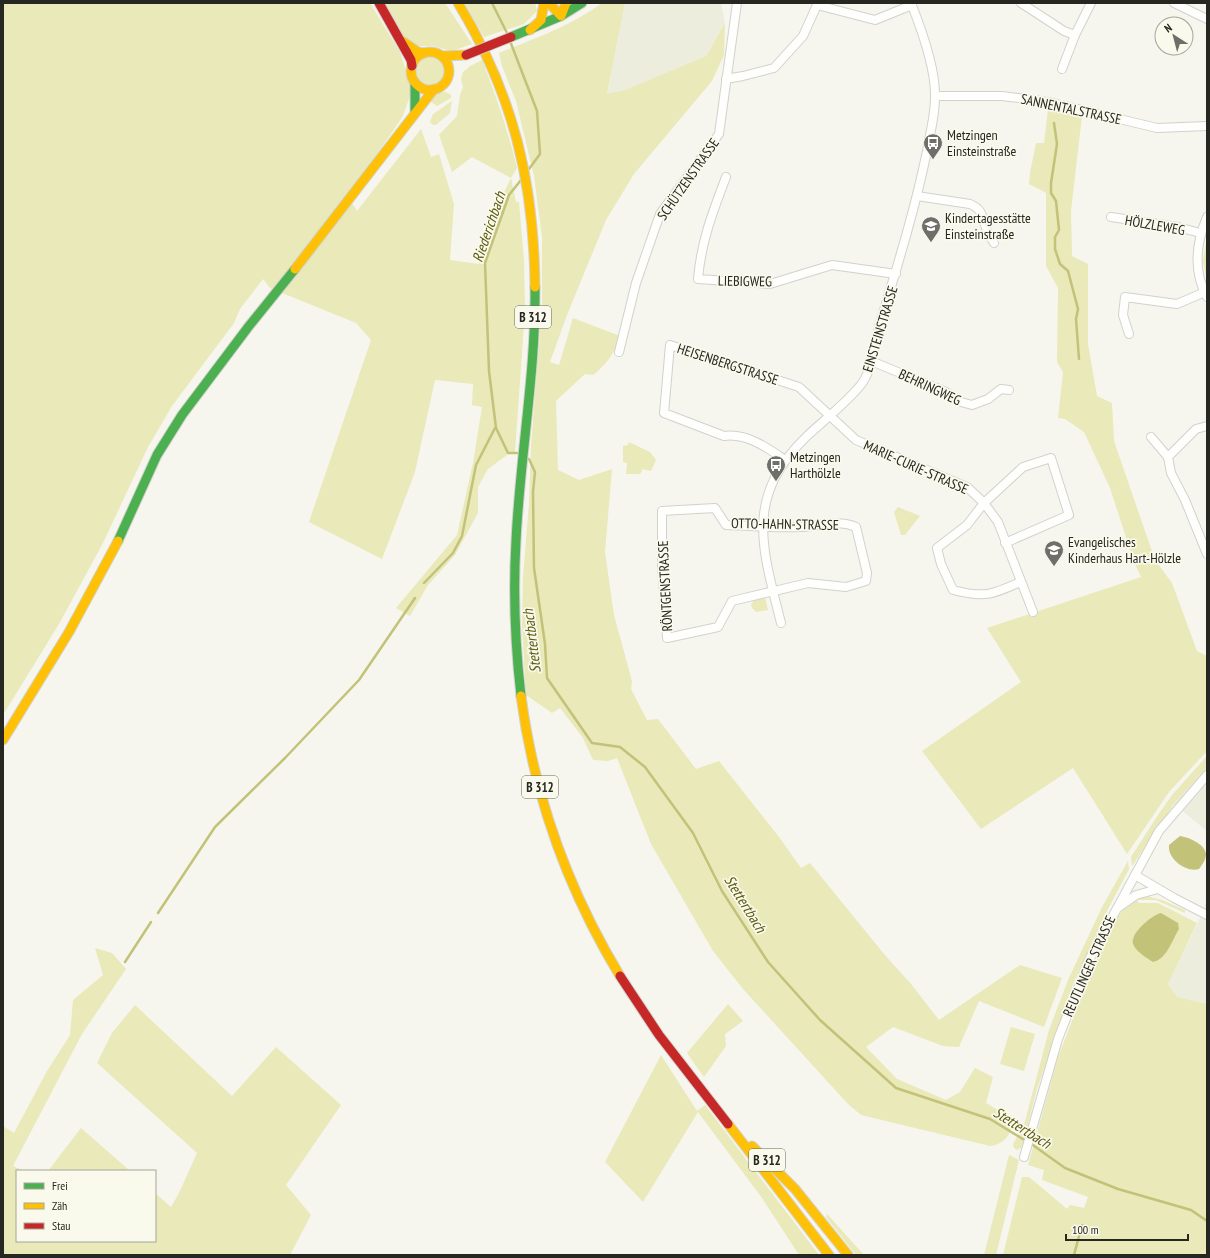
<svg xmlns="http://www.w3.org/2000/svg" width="1210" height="1258" viewBox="0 0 1210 1258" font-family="'PT Sans Narrow',sans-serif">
	<rect width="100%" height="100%" fill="#f6f6ef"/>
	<g fill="#ededde">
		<polygon points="625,3 721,3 725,23 706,56 625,90 607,95"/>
		<polygon points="1207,767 1207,831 1174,804"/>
		<polygon points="1207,895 1207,1004 1177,997 1168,984 1204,910"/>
	</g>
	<g fill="#e9e9ba">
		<path d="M3,3H370L400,52L412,90L403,116L348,197L357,211L421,129L431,157L439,154L454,204L450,260L479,264L492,217L511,178L472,157L452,172L439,135L457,116L460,95L463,87L461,79L463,72L470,66L482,60C496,96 508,130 517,168L511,178L516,202H519L524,260L525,310L515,452H511L488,469L478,487V513L455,555L428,585L410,616L396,608L457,535L473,463L482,407L472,405L473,384L435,380L415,472L382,559L309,522L371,340L356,323L270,288L263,279L240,309L234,323L172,406L148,447L103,543L59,624L3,715Z"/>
		<polygon points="383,3 445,3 472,44 452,51 432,46 417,46 403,36"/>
		<polygon points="464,3 535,3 537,11 524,24 484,37"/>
		<path d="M602,3H625L607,94L625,90L706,56L725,23L724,55L712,81L634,174L606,220L567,315L550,362L559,365L573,318L620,336C614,354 607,364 593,375L585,374L556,401L558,470L579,480L612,469L605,552L614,615L632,681L631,689L647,720L658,719L696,769L719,761L779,837L801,868L810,863L884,954L911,984L939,1020L1020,965L1062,978L1044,1027L979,1001L959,1047L943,1046L893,1027L866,1047L897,1079L946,1100L960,1092L975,1068L993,1077L986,1103L1016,1121C1008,1135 1007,1143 990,1146L861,1115L848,1104L743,989L713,951L651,844L617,758L608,761L593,760L583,738L560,708L552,713L526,695L522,624L523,577L529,503L531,446L542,307V237L534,176L516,101L502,66L499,53C534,39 572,25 602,3Z"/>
		<circle cx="430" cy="71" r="14"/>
		<polygon points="441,92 446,92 451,95 451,98 437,106 428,100"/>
		<polygon points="452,101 450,113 436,125 433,125 430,122 433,114"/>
		<polygon points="1048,109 1082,116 1071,211 1072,256 1088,264 1088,344 1097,396 1112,403 1114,441 1155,560 1172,583 1197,651 1207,656 1207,751 1169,792 1127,854 1073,768 981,829 922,751 1021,682 987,628 1141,577 1134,562 1110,488 1084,432 1065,419 1058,418 1063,372 1057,362 1058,288 1046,266 1046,193 1029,184 1030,173 1036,143 1044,143"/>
		<polygon points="1207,238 1207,281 1203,261"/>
		<polygon points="629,442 650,452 656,460 651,471 643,469 640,474 626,474 627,463 623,462 623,446 628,445"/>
		<polygon points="898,507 920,516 905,535 901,535 894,512"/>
		<polygon points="765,597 768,610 756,612 752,608 751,605 754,599"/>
		<polygon points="1207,756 1207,767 1174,804 1132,866 1131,857 1158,815 1172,795"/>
		<polygon points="1128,861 1129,869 1107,911 1074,982 1037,1089 1022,1147 1017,1150 1014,1148 1013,1144 1024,1125 1049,1030 1068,980 1102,907"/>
		<polygon points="1146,896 1162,900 1185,910 1185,913 1156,900 1139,900 1138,898"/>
		<polygon points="1136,899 1139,903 1158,903 1197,923 1168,984 1177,997 1207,1004 1207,1255 1003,1255 1022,1177 1029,1177 1067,1209 1070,1205 1084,1208 1088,1197 1042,1180 1044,1170 1028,1165 1058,1057 1107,931 1124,909"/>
		<polygon points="95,948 112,953 126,969 82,1034 13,1166 25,1171 17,1171 17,1241 155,1241 155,1193 171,1207 179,1193 197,1153 97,1063 112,1033 135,1005 232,1096 276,1047 341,1105 286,1185 311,1215 290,1255 3,1255 3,1126 14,1133 47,1071 70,1035 73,1000 103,975"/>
		<polygon points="728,1004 743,1021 725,1034 726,1046 704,1077 687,1053"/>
		<polygon points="1011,1027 1035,1034 1024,1071 1000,1064"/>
		<polygon points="661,1055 697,1111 705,1105 819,1255 799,1255 762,1198 698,1112 643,1202 605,1162"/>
		<polygon points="81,1128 130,1171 48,1171"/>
		<polygon points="1009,1155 1019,1160 996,1255 984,1255"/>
		<polygon points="827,1214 864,1255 856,1255 826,1217"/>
	</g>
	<g fill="#c3c279">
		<path d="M1180,836C1188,837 1205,844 1206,854C1206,860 1202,865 1199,869C1187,873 1167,859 1169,845Z"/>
		<path d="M1161,913L1178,923L1179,929C1172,940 1167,959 1153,962C1147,958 1138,953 1134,946C1127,935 1152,915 1161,913Z"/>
	</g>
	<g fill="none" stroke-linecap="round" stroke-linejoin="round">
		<g stroke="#c3c279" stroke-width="2.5">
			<polyline points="492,3 508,35"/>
			<polyline points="510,41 537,111 540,154 529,169"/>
			<polyline points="1054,123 1057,144 1051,183 1051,193 1056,201 1059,230 1055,237 1055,249 1060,264 1068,271 1078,309 1076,319 1079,359"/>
			<polyline points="518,453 508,453 496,428 489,371 485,263 509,195 521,180"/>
			<polyline points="529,459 535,472 533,492 534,568 545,644 547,678 592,743 620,747 645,767 693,833 722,891 768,962 820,1020 896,1088 990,1119 1026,1141"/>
			<polyline points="424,583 453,553 462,536 476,465 495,428"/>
			<polyline points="158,913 215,827 285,758 359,680 415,598"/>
			<polyline points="125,962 151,922"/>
			<polyline points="1030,1143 1065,1168 1118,1189 1191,1210 1207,1221"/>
			<polyline points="1074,1255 1082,1225"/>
		</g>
		<defs>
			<g id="street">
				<polyline points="1021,3 1064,31 1075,35"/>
				<polyline points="1174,3 1207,19"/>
				<polyline points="1062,69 1075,35 1091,3"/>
				<polyline points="726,79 743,76 774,68 803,36 817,5 875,20 912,5"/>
				<polyline points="935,96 1002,96 1035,100 1057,104 1157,128 1207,126"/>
				<path d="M726,177C713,211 701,242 698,279L770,284L832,265L896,274"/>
				<path d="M917,196L970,204C984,210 982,218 987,231C988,235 992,239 994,243"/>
				<polyline points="1111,217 1178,227 1200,233"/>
				<path d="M1207,217C1196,243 1193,271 1207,297"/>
				<polyline points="1129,334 1123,315 1125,297 1177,304 1205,292"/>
				<polyline points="619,352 636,283 660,214 719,134 737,3"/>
				<polyline points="871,361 944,391 961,402 972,405 988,399 1001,389 1009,390"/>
				<polyline points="1207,426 1196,429 1168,457 1171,473 1185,500 1207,554"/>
				<polyline points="1151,437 1168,457"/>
				<path d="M785,460C768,448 747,433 724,436L664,413L670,345L799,387L856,440L967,487L984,503L998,522L1033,612"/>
				<path d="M715,508L726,525C751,526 776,528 801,527C819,526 838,519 856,527L867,573L866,581L846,587L808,583L732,601L718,627L667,638L662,565V511Z"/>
				<path d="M1005,543L1069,515L1051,458L1023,467L984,503L967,525L937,548L941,564L953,590C984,598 992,595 1020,582"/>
				<path d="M781,623C762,547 744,497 807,436C823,421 852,398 863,382C874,364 875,340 881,320C898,264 915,209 927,151C930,133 935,116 935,98C936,71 921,28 911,3"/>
				<polyline points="1135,875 1174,898 1207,915"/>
				<polyline points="1119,907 1136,895 1158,889"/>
				<polyline points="1024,1157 1058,1039 1089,960 1159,831 1207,775"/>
			</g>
			<g id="fast">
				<polyline points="511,37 561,16 582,3"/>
				<polyline points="415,83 415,111"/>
				<polyline points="118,541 157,455 182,415 249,326 295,269"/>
				<path d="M521,696C515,644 513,593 516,541C520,456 536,372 535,287"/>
			</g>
			<g id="slow">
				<path d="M458,3C513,94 534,181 535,287"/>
				<polyline points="549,3 561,16 566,3"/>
				<polyline points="530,30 541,20 544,3"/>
				<polyline points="402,41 418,52 424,53"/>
				<circle cx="430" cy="71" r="19"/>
				<polyline points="442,56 466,55"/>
				<polyline points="295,269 434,89"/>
				<path d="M521,696C534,795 568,890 620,976"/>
				<polyline points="3,740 69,632 118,541"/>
				<polyline points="728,1124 829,1255"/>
				<polyline points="752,1146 795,1189 848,1255"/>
			</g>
			<g id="jam">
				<polyline points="379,3 411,60 412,66"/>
				<polyline points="620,976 659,1035 728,1124"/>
			</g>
		</defs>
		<use href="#street" stroke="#d2d2cd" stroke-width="10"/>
		<use href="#fast" stroke="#d2d2cd" stroke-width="11"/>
		<use href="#slow" stroke="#d2d2cd" stroke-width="11"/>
		<use href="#jam" stroke="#d2d2cd" stroke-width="11"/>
		<use href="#street" stroke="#fefefd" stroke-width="8"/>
		<use href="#fast" stroke="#4caf50" stroke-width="9"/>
		<use href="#slow" stroke="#ffc107" stroke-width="9"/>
		<use href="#jam" stroke="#c62828" stroke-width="9"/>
		<defs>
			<polyline id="jam-bridge" points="466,55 511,37"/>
		</defs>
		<use href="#jam-bridge" stroke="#d2d2cd" stroke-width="11" stroke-linecap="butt"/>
		<use href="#jam-bridge" stroke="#c62828" stroke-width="9"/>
	</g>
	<defs>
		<symbol id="bus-pin" viewBox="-11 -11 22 30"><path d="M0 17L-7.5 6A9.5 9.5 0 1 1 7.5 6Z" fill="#6f6f6a" stroke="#f9f9ec"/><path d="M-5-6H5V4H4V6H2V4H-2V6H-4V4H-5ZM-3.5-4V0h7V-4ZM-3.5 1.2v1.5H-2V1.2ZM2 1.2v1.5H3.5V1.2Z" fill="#fff"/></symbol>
		<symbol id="school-pin" viewBox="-11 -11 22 30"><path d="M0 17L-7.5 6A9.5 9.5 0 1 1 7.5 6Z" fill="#6f6f6a" stroke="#f9f9ec"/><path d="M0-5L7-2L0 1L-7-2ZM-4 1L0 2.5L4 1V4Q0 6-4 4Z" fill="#fff"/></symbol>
	</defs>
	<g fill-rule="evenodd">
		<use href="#bus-pin" x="922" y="132" width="22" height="30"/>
		<use href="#school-pin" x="920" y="215" width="22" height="30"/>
		<use href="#bus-pin" x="765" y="454" width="22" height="30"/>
		<use href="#school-pin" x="1043" y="539" width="22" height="30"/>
	</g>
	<g text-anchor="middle" stroke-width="3.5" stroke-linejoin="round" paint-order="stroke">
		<g fill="#f9f9ec" stroke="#66665f" stroke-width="1">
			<rect x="515" y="306" width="36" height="22" rx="3"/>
			<rect x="522" y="776" width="36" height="22" rx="3"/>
			<rect x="749" y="1149" width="36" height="22" rx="3"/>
		</g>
		<g font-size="13" font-weight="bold" fill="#272722">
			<text x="533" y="322">B 312</text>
			<text x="540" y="792">B 312</text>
			<text x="767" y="1165">B 312</text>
		</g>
		<g font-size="14" fill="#272722" stroke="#f9f9ec">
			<text transform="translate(1071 109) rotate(12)" y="5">SANNENTALSTRASSE</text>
			<text transform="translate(688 179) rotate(-55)" y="5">SCHÜTZENSTRASSE</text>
			<text transform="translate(1155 225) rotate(10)" y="5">HÖLZLEWEG</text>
			<text transform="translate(745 281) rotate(1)" y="5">LIEBIGWEG</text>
			<text transform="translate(880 329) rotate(-73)" y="5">EINSTEINSTRASSE</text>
			<text transform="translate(728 364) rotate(18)" y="5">HEISENBERGSTRASSE</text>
			<text transform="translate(930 387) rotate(25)" y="5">BEHRINGWEG</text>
			<text transform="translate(916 467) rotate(24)" y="5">MARIE-CURIE-STRASSE</text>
			<text transform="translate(785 524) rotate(1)" y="5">OTTO-HAHN-STRASSE</text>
			<text transform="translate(665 586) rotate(-93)" y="5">RÖNTGENSTRASSE</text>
			<text transform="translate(1089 966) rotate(-66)" y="5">REUTLINGER STRASSE</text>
		</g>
		<g font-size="14" fill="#272722" stroke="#f9f9ec" text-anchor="start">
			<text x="947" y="140">Metzingen<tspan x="947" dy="16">Einsteinstraße</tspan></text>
			<text x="945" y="223">Kindertagesstätte<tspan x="945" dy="16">Einsteinstraße</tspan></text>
			<text x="790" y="462">Metzingen<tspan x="790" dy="16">Harthölzle</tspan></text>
			<text x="1068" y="547">Evangelisches<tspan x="1068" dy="16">Kinderhaus Hart-Hölzle</tspan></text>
		</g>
		<g font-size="15" font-style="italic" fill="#5d5a0f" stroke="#f9f9ec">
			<text transform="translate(489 227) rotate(-71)" y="5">Riederichbach</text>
			<text transform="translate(532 641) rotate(-97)" y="5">Stettertbach</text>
			<text transform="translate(745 904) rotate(58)" y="5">Stettertbach</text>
			<text transform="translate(1022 1128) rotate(32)" y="5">Stettertbach</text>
		</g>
	</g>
	<rect width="1210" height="1258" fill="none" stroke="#272722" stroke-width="8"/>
	<rect x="16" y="1170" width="140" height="72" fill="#f9f9ec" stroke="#a5a59b"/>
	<rect x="24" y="1183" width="20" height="6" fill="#4caf50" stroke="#a5a59b"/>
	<text x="52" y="1190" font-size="12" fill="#272722">Frei</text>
	<rect x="24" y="1203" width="20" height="6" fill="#ffc107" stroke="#a5a59b"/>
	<text x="52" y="1210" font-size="12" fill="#272722">Zäh</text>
	<rect x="24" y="1223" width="20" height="6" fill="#c62828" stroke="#a5a59b"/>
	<text x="52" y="1230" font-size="12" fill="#272722">Stau</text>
	<g transform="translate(1174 36) rotate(324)"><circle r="19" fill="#f9f9ec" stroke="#a5a59b"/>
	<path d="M0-3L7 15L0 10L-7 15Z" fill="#6f6f6a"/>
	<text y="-6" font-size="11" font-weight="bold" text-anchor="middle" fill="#272722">N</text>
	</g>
	<path d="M1066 1234v6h122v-6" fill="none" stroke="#272722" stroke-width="2"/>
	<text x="1072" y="1234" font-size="12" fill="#272722" stroke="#f9f9ec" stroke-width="3" paint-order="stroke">100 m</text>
</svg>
